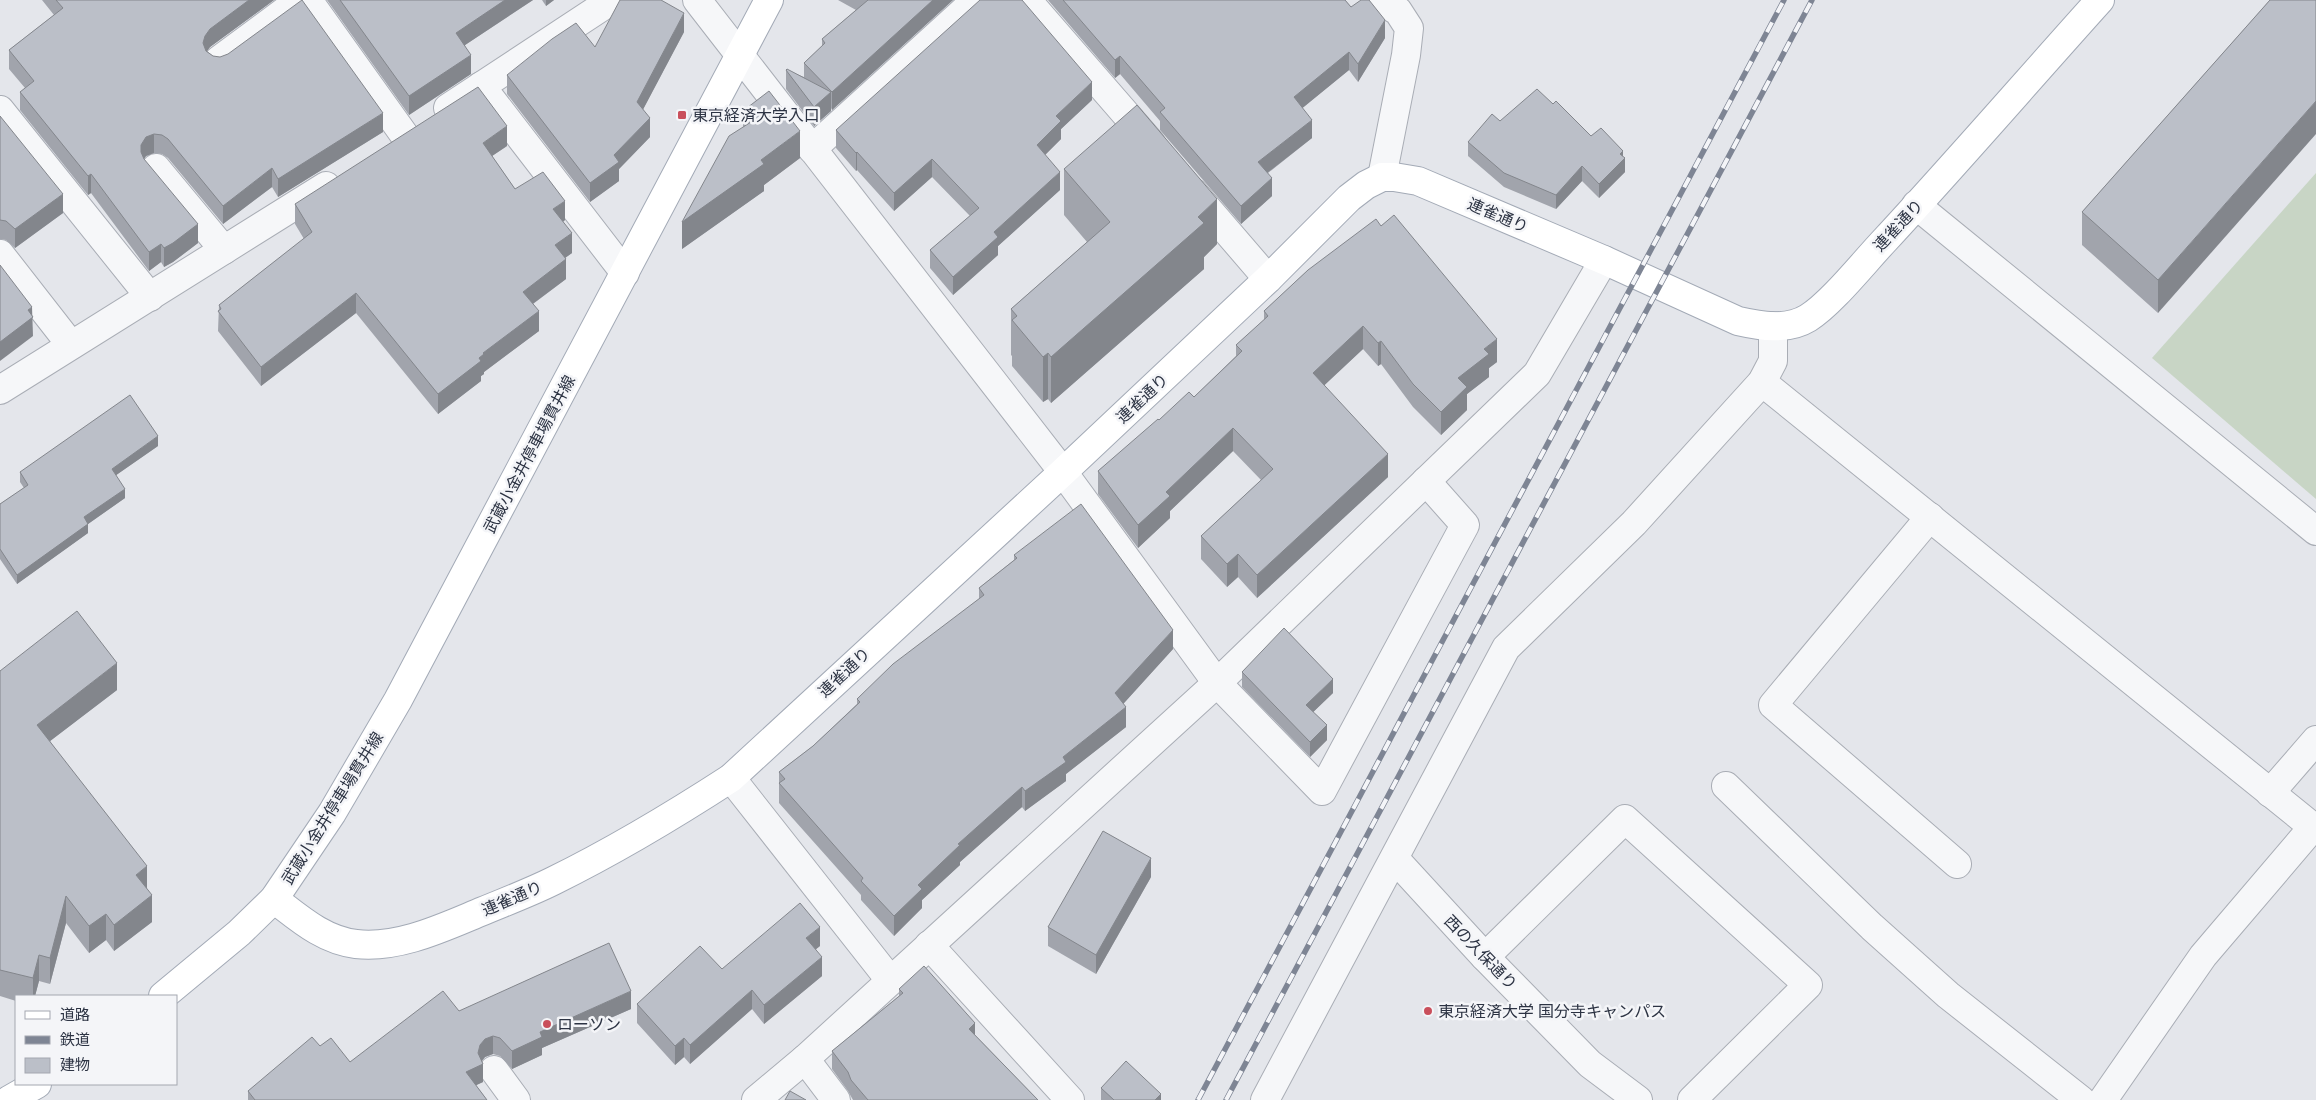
<svg xmlns="http://www.w3.org/2000/svg" width="2316" height="1100" viewBox="0 0 2316 1100" font-family="Roboto,'Noto Sans JP',sans-serif">
	<rect width="100%" height="100%" fill="#e4e6eb"/>
	<polygon fill="#c8d5c5" points="2316,173 2316,499 2152,358"/>
	<g fill="none" stroke-linecap="round" stroke-linejoin="round">
		<defs>
			<g id="minor">
				<polyline points="308,0 405,136"/>
				<polyline points="697,0 1063,472 1217,683 1322,791 1465,525 1426,481"/>
				<polyline points="1027,0 1151,143"/>
				<polyline points="1378,0 1398,11 1409,28 1406,55 1382,177"/>
				<polyline points="219,60 300,0"/>
				<polyline points="481,86 625,273"/>
				<polyline points="448,108 612,0"/>
				<polyline points="0,110 150,297"/>
				<polyline points="812,149 976,0"/>
				<polyline points="156,168 224,250"/>
				<polyline points="1194,193 1268,279"/>
				<polyline points="1916,205 2316,531"/>
				<polyline points="0,254 71,345"/>
				<polyline points="1762,382 2313,827 2203,956 2103,1100"/>
				<polyline points="0,390 326,186"/>
				<polyline points="1930,517 1773,705 1957,864"/>
				<polyline points="731,778 890,980"/>
				<polyline points="1726,786 1872,927 1948,995 2081,1100"/>
				<polyline points="2270,793 2316,740"/>
				<polyline points="1395,859 1485,957 1590,1064 1638,1100"/>
				<polyline points="929,945 1070,1100"/>
				<polyline points="1485,957 1625,819 1808,985 1692,1100"/>
				<polyline points="805,1059 836,1100"/>
				<polyline points="494,1070 516,1100"/>
				<polyline points="756,1100 805,1059 1217,683 1537,374 1604,260"/>
				<polyline points="1265,1100 1506,648 1634,523 1762,382 1773,361 1773,326"/>
			</g>
			<g id="major">
				<path d="M274,899C299,918 323,940 356,944C399,949 444,927 483,911C507,901 531,892 553,881C614,851 674,815 731,778L1063,472L1268,279L1349,198L1366,185L1382,177H1394L1418,181L1604,260L1738,321C1760,326 1787,331 1808,318C1831,304 1865,261 1885,240C1958,161 2028,80 2100,0"/>
				<polyline points="163,996 239,933 274,899 332,813 398,700 769,0"/>
				<polyline points="9,1100 37,1084"/>
			</g>
		</defs>
		<use href="#minor" stroke="#a9adb5" stroke-width="30"/>
		<use href="#major" stroke="#a3aab6" stroke-width="30"/>
		<use href="#minor" stroke="#f6f7f9" stroke-width="28"/>
		<use href="#major" stroke="#fff" stroke-width="28"/>
		<defs>
			<g id="rail">
				<polyline points="1198,1100 1784,0"/>
				<polyline points="1226,1100 1812,0"/>
			</g>
		</defs>
		<use href="#rail" stroke="#7e8594" stroke-width="5.5"/>
		<use href="#rail" stroke="#f4f5f8" stroke-width="4" stroke-dasharray="11" stroke-linecap="butt"/>
	</g>
	<g fill="#a1a4ac">
		<polygon points="42,0 274,0 210,47 207,51 213,56 383,132 278,197 272,187 223,224 168,158 162,154 154,153 146,156 144,159 198,243 173,262 164,267 161,262 149,271 91,193 88,195 20,110 20,92 25,88 9,69 9,50 54,15"/>
		<polygon points="327,0 533,0 465,45 471,74 409,115"/>
		<polygon points="542,0 554,0 546,6"/>
		<polygon points="838,0 953,0 832,110 831,108 831,111 814,126 786,89 786,70 804,77 804,63 822,46 822,39 856,10"/>
		<polygon points="1048,0 1345,0 1351,7 1385,38 1358,82 1349,70 1302,108 1312,138 1268,173 1272,196 1241,224 1160,130 1160,121 1120,74 1115,78"/>
		<polygon points="2270,0 2158,313 2082,245 2082,212"/>
		<polygon points="684,32 643,109 650,137 619,169 619,181 590,202 507,94 507,75 595,47"/>
		<polygon points="1092,100 1061,129 1061,139 1045,155 1060,190 998,246 998,255 953,295 930,268 930,250 970,216 932,177 894,211 857,170 856,171 836,148 836,130"/>
		<polygon points="1553,104 1591,136 1623,157 1625,172 1599,198 1582,181 1556,209 1504,187 1468,156 1468,142 1500,121"/>
		<polygon points="743,111 800,158 764,185 764,191 682,249 743,127"/>
		<polygon points="0,116 63,213 15,248 6,240 0,239"/>
		<polygon points="507,146 492,156 515,189 565,220 563,222 572,253 565,258 566,279 533,304 539,331 484,372 484,374 481,376 481,381 438,414 356,313 261,386 218,331 219,305 304,239 295,224 295,204"/>
		<polygon points="1064,169 1217,244 1204,257 1204,269 1051,403 1048,399 1043,402 1012,366 1012,356 1011,355 1011,309 1087,242 1064,215"/>
		<polygon points="1308,270 1497,362 1489,368 1489,377 1467,394 1467,410 1441,435 1413,407 1381,364 1378,366 1363,349 1324,385 1388,477 1257,598 1238,577 1227,587 1201,559 1201,536 1261,480 1233,451 1170,511 1170,518 1138,548 1098,494 1098,471 1159,420 1194,397 1236,356 1236,345 1264,320 1264,311"/>
		<polygon points="158,446 116,475 125,498 88,524 88,533 17,584 0,559 0,504 24,488 20,482 20,472"/>
		<polygon points="1014,555 1173,649 1123,704 1126,727 1066,774 1066,781 1025,811 1022,807 960,862 960,865 922,900 922,908 894,936 861,900 861,895 779,803 779,772 813,746 857,704 857,699 979,599 979,588 1014,560"/>
		<polygon points="0,671 117,690 50,741 147,889 152,922 114,951 106,940 89,953 66,923 50,984 39,981 35,996 16,996 16,1001 0,996"/>
		<polygon points="1242,672 1333,693 1313,712 1327,740 1310,757 1242,687"/>
		<polygon points="1151,877 1096,974 1048,946 1048,927"/>
		<polygon points="820,946 816,949 822,976 764,1024 752,1009 690,1064 684,1057 675,1065 637,1023 637,1004 722,969"/>
		<polygon points="899,989 975,1035 1038,1100 853,1100 848,1091 832,1069 832,1051 899,996"/>
		<polygon points="631,1009 542,1048 542,1055 512,1069 500,1056 493,1054 485,1057 482,1061 483,1082 476,1085 487,1100 248,1100 248,1091 320,1046 350,1062 459,1011"/>
		<polygon points="1101,1088 1161,1100 1101,1100"/>
	</g>
	<g fill="#83868c">
		<polygon points="249,0 274,0 210,47 205,54 203,43 205,36 210,29"/>
		<polygon points="505,0 533,0 456,51 456,33"/>
		<polygon points="546,0 554,0 546,6"/>
		<polygon points="933,0 953,0 832,110 832,92"/>
		<polygon points="684,13 684,32 637,121 637,102"/>
		<polygon points="1385,20 1385,38 1358,82 1358,64"/>
		<polygon points="1349,52 1349,70 1294,115 1294,97"/>
		<polygon points="471,55 471,74 409,115 409,96"/>
		<polygon points="1120,56 1120,74 1115,78 1115,60"/>
		<polygon points="1092,82 1092,100 1061,129 1061,139 1037,163 1037,145 1056,116"/>
		<polygon points="831,92 831,111 814,126 814,107"/>
		<polygon points="2316,101 2316,134 2158,313 2158,280"/>
		<polygon points="383,113 383,132 278,197 278,179"/>
		<polygon points="650,118 650,137 619,169 619,181 590,202 590,183 614,155"/>
		<polygon points="1312,120 1312,138 1258,180 1258,162"/>
		<polygon points="507,126 507,146 483,162 483,143"/>
		<polygon points="800,131 800,158 764,185 764,191 682,249 682,222 761,160"/>
		<polygon points="154,134 154,153 146,156 141,163 141,145 146,137"/>
		<polygon points="1623,151 1623,159 1625,158 1625,172 1599,198 1599,184 1620,154"/>
		<polygon points="857,152 857,170 856,171 856,153"/>
		<polygon points="932,159 932,177 894,211 894,193"/>
		<polygon points="1582,166 1582,181 1556,209 1556,195"/>
		<polygon points="272,168 272,187 223,224 223,206"/>
		<polygon points="1060,172 1060,190 998,246 998,255 953,295 953,277 994,232"/>
		<polygon points="91,174 91,193 88,195 88,176"/>
		<polygon points="1272,178 1272,196 1241,224 1241,206"/>
		<polygon points="63,194 63,213 15,248 15,229"/>
		<polygon points="1217,199 1217,244 1204,257 1204,269 1051,403 1051,357"/>
		<polygon points="565,201 565,220 553,229 553,209"/>
		<polygon points="198,224 198,243 173,262 164,267 164,248"/>
		<polygon points="572,233 572,253 555,265 555,245"/>
		<polygon points="161,244 161,262 149,271 149,252"/>
		<polygon points="566,259 566,279 523,311 523,292"/>
		<polygon points="356,293 356,313 261,386 261,367"/>
		<polygon points="32,307 33,336 0,361 0,342 28,310"/>
		<polygon points="539,311 539,331 484,372 484,374 481,376 481,381 438,414 438,394 479,358 483,353"/>
		<polygon points="1363,326 1363,349 1313,396 1313,373"/>
		<polygon points="1497,339 1497,362 1489,368 1489,377 1467,394 1467,410 1441,435 1441,412 1458,378 1484,349"/>
		<polygon points="1381,341 1381,364 1378,366 1378,343"/>
		<polygon points="1048,353 1048,399 1043,402 1043,357"/>
		<polygon points="1233,428 1233,451 1170,511 1170,518 1138,548 1138,525 1166,492"/>
		<polygon points="158,436 158,446 112,478 112,469"/>
		<polygon points="1388,454 1388,477 1257,598 1257,575"/>
		<polygon points="125,489 125,498 88,524 88,533 17,584 17,575 84,517"/>
		<polygon points="1238,554 1238,577 1227,587 1227,564"/>
		<polygon points="1173,630 1173,649 1115,713 1115,693"/>
		<polygon points="117,663 117,690 37,751 37,725"/>
		<polygon points="1333,679 1333,693 1306,719 1306,705"/>
		<polygon points="1126,707 1126,727 1066,774 1066,781 1025,811 1025,791 1063,757"/>
		<polygon points="1327,725 1327,740 1310,757 1310,742"/>
		<polygon points="1022,787 1022,807 960,862 960,865 922,900 922,908 894,936 894,916 918,885 958,844"/>
		<polygon points="1151,858 1151,877 1096,974 1096,955"/>
		<polygon points="147,866 147,892 136,875"/>
		<polygon points="152,895 152,922 114,951 114,925"/>
		<polygon points="66,896 66,923 50,984 50,958"/>
		<polygon points="106,914 106,940 89,953 89,926"/>
		<polygon points="820,927 820,946 806,957 806,938"/>
		<polygon points="39,955 39,981 35,996 33,996 33,978"/>
		<polygon points="822,957 822,976 764,1024 764,1005"/>
		<polygon points="752,990 752,1009 690,1064 690,1045"/>
		<polygon points="631,991 631,1009 542,1048 542,1055 512,1069 512,1051 540,1032"/>
		<polygon points="975,1023 975,1041 969,1029"/>
		<polygon points="493,1036 493,1054 485,1057 480,1063 483,1064 483,1082 466,1090 466,1072 478,1053 480,1045 485,1039"/>
		<polygon points="684,1038 684,1057 675,1065 675,1046"/>
		<polygon points="1161,1094 1161,1100 1155,1100"/>
	</g>
	<g fill="#bbbfc8" stroke="#83868c">
		<polygon points="56,0 249,0 210,29 205,36 203,43 206,51 213,56 220,57 228,54 302,0 383,113 278,179 272,168 223,206 168,139 162,135 154,134 146,137 141,145 141,152 144,159 198,224 173,243 164,248 161,244 149,252 91,174 88,176 20,92 34,81 9,50 63,8"/>
		<polygon points="340,0 505,0 456,33 471,55 409,96"/>
		<polygon points="620,0 661,0 684,13 637,102 650,118 614,155 619,162 590,183 507,75 552,39 576,23 595,47"/>
		<polygon points="868,0 933,0 832,92 804,63 825,43 822,39"/>
		<polygon points="980,0 1022,0 1092,82 1056,116 1061,121 1037,145 1060,172 994,232 998,237 953,277 930,250 979,208 932,159 894,193 857,152 856,153 836,130"/>
		<polygon points="1063,0 1345,0 1351,7 1361,0 1369,0 1385,20 1358,64 1349,52 1294,97 1312,120 1258,162 1272,178 1241,206 1160,112 1165,108 1120,56 1115,60"/>
		<polygon points="2270,0 2316,0 2316,101 2158,280 2082,212"/>
		<polygon points="787,69 831,92 814,107 786,70"/>
		<polygon points="478,87 507,126 483,143 515,189 543,172 565,201 553,209 572,233 555,245 566,259 523,292 539,311 483,353 484,354 479,358 481,361 438,394 356,293 261,367 218,311 221,309 219,305 312,232 295,204"/>
		<polygon points="1537,89 1553,104 1556,101 1591,136 1601,128 1623,151 1620,154 1625,158 1599,184 1582,166 1556,195 1504,173 1468,142 1492,114 1500,121"/>
		<polygon points="769,91 800,131 761,160 764,164 682,222 729,136 751,122 743,111"/>
		<polygon points="1137,105 1217,199 1198,217 1204,223 1051,357 1048,353 1043,357 1012,320 1017,316 1011,309 1110,222 1064,169"/>
		<polygon points="0,116 63,194 15,229 6,221 0,220"/>
		<polygon points="1394,215 1497,339 1484,349 1489,354 1458,378 1467,387 1441,412 1413,384 1381,341 1378,343 1363,326 1313,373 1388,454 1257,575 1238,554 1227,564 1201,536 1273,469 1233,428 1166,492 1170,496 1138,525 1098,471 1158,419 1159,420 1189,392 1194,397 1242,351 1236,345 1268,316 1264,311 1308,270 1376,219 1381,226"/>
		<polygon points="0,265 32,307 28,310 33,317 0,342"/>
		<polygon points="130,395 158,436 112,469 125,489 84,517 88,524 17,575 0,549 0,504 28,485 20,472"/>
		<polygon points="1081,504 1173,630 1115,693 1126,707 1063,757 1066,762 1025,791 1022,787 958,844 960,845 918,885 922,889 894,916 861,881 863,878 779,783 785,779 779,772 813,746 860,702 857,699 893,664 984,595 979,588 1017,558 1014,555"/>
		<polygon points="77,611 117,663 37,725 147,866 136,875 152,895 114,925 106,914 89,926 66,896 50,958 39,955 33,978 0,970 0,671"/>
		<polygon points="1284,628 1333,679 1306,705 1327,725 1310,742 1242,672"/>
		<polygon points="1103,831 1151,858 1096,955 1048,927"/>
		<polygon points="800,903 820,927 806,938 822,957 764,1005 752,990 690,1045 684,1038 675,1046 637,1004 700,946 722,969"/>
		<polygon points="609,943 631,991 540,1032 542,1037 512,1051 500,1038 493,1036 485,1039 480,1045 478,1053 483,1064 466,1072 487,1100 255,1100 248,1091 312,1037 320,1046 331,1038 350,1062 443,991 459,1011"/>
		<polygon points="924,966 975,1023 969,1029 1038,1100 868,1100 851,1080 848,1072 832,1051 903,993 899,989"/>
		<polygon points="1126,1061 1161,1094 1155,1100 1114,1100 1101,1088"/>
		<polygon points="790,1091 806,1100 785,1100"/>
	</g>
	<g fill="#c94f5b" stroke="#f4f5f8" stroke-width="2">
		<rect x="677" y="110" width="10" height="10" rx="2.5"/>
		<circle cx="1428" cy="1011" r="5"/>
		<circle cx="547" cy="1024" r="5"/>
	</g>
	<g text-anchor="middle" stroke-width="5" stroke-linejoin="round" paint-order="stroke">
		<g font-size="16" fill="#2c3343" stroke="#f4f5f8" text-anchor="start">
			<text x="692" y="121">東京経済大学入口</text>
			<text x="1438" y="1017">東京経済大学 国分寺キャンパス</text>
			<text x="557" y="1030">ローソン</text>
		</g>
		<g font-size="16" fill="#2c3343" stroke="#f4f5f8">
			<text transform="translate(1498 215) rotate(23)" y="6">連雀通り</text>
			<text transform="translate(1898 225) rotate(-47)" y="6">連雀通り</text>
			<text transform="translate(1142 398) rotate(-43)" y="6">連雀通り</text>
			<text transform="translate(529 454) rotate(-62)" y="6">武蔵小金井停車場貫井線</text>
			<text transform="translate(844 672) rotate(-43)" y="6">連雀通り</text>
			<text transform="translate(332 808) rotate(-58)" y="6">武蔵小金井停車場貫井線</text>
			<text transform="translate(512 898) rotate(-23)" y="6">連雀通り</text>
			<text transform="translate(1481 952) rotate(46)" y="6">西の久保通り</text>
		</g>
	</g>
	<rect x="15" y="995" width="162" height="90" fill="#f4f5f8" stroke="#a4a7b0"/>
	<rect x="25" y="1011" width="25" height="8" fill="#ffffff" stroke="#a4a7b0"/>
	<text x="60" y="1020" font-size="15" fill="#2c3343">道路</text>
	<rect x="25" y="1036" width="25" height="8" fill="#7e8594" stroke="#a4a7b0"/>
	<text x="60" y="1045" font-size="15" fill="#2c3343">鉄道</text>
	<rect x="25" y="1058" width="25" height="15" fill="#bbbfc8" stroke="#a4a7b0"/>
	<text x="60" y="1070" font-size="15" fill="#2c3343">建物</text>
</svg>
